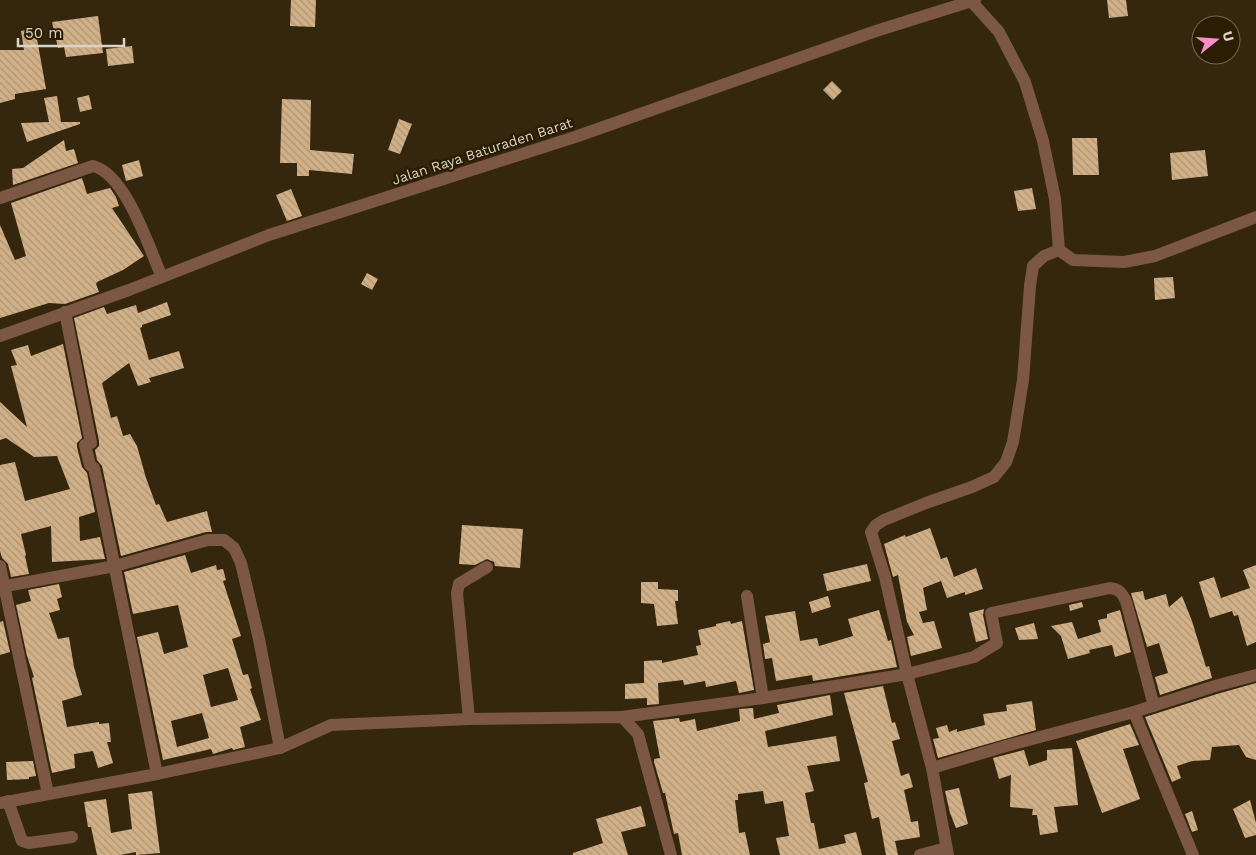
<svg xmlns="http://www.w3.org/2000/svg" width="1256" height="855" viewBox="0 0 1256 855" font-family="'Work Sans',sans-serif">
	<defs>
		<pattern id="building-back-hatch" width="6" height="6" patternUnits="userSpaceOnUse" patternTransform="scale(1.25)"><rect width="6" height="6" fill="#d1b087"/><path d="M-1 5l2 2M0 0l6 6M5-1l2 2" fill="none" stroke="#ad9474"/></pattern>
	</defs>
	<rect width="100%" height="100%" fill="#34270d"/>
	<g fill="url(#building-back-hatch)" fill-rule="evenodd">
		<polygon points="291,0 316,0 315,27 290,26"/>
		<polygon points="1107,0 1126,0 1128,16 1109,18"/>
		<polygon points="98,16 103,53 66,57 64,47 58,48 52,22"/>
		<polygon points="35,28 46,89 15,94 15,99 0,103 0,50 24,50 21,31"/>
		<polygon points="132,46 134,63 108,66 106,49"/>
		<polygon points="832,81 842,91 833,100 823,90"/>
		<polygon points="89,95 92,109 80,112 77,98"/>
		<polygon points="57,96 61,122 80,122 80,124 27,142 21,123 49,122 44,98"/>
		<polygon points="282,99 311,100 310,150 354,154 352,174 309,170 309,176 297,176 297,163 280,163"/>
		<polygon points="399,119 412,124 400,154 388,150"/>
		<polygon points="1072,138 1097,138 1099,175 1073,175"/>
		<polygon points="64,140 66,151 74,149 78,163 13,185 12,169 23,168"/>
		<polygon points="1205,150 1208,176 1172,180 1170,153"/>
		<polygon points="139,160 143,176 126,181 122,165"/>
		<polygon points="82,178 87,194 110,188 116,197 119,206 112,208 144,256 123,270 97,282 96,284 99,292 65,304 49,303 0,318 0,225 15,260 26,256 11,203"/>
		<polygon points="1032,188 1036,209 1018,211 1014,191"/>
		<polygon points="291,189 302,216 287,221 276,195"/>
		<polygon points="367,273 378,279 372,290 361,284"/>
		<polygon points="1173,277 1175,298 1155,300 1154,278"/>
		<polygon points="167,302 171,315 142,325 142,327 140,328 149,360 179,351 184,368 149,378 151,382 138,386 129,363 102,383 111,418 117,416 123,436 130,434 137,446 146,478 156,505 159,504 167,522 207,511 212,532 206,532 121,556 102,466 97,460 95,450 99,446 99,441 74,318 104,307 107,314 136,305 138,313"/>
		<polygon points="63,344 82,438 77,443 77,447 82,467 87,473 95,512 79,517 80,541 100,537 105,559 52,562 51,526 21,534 26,555 25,556 29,574 11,577 8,564 2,558 0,551 0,465 15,462 25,501 70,489 57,456 34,457 6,438 0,440 0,402 27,427 11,366 17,365 11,350 28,345 31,356"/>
		<polygon points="462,525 523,529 520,568 495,566 494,562 487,559 475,565 459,564"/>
		<polygon points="930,528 941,559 947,557 954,577 976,568 983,589 965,595 965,592 947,598 941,581 923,588 927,610 919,612 923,623 934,621 942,648 911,656 907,637 914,635 907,622 898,575 893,577 884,544 905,535 906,537"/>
		<path d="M185,555L191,573L216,565L217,570L223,569L226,580L223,581L241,636L232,639L243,675L248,674L252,688L250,689L261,720L240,727L245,747L233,750L232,748L213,754L211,749L163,760L137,637L158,632L164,654L188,647L178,605L133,614L124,572ZM228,668L238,700L211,707L203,675ZM202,713L209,738L177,747L171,721Z"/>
		<polygon points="867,564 871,581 827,591 823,574"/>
		<polygon points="1256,565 1256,642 1247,646 1238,615 1234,616 1232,611 1210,618 1199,582 1214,577 1221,598 1250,588 1243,570"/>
		<polygon points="641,582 658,582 658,589 678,590 678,601 675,601 678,624 657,626 654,604 641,603"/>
		<polygon points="59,584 62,597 57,599 60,610 49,613 58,639 69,637 74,667 82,695 62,701 67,727 99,722 99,724 109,723 111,742 107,742 113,763 98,768 93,751 74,754 75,768 52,773 32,678 34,677 27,656 16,605 31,601 28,590"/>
		<polygon points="1143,591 1145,600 1166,594 1169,607 1182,596 1192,621 1206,667 1209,666 1212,678 1160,695 1155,677 1168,673 1159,643 1147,647 1131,593"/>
		<polygon points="828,596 831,607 812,613 809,602"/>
		<polygon points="1082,602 1083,607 1070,611 1069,605"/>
		<polygon points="984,609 983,615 988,639 976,642 969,613"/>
		<polygon points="879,610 888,641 891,640 897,667 813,681 812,675 776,681 772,658 765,659 763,644 770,642 765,616 795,611 800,641 817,638 819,646 853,636 848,619"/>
		<polygon points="1120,610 1131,652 1115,657 1112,645 1089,650 1090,653 1068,659 1061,636 1051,626 1072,622 1078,639 1101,632 1098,620 1107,618 1107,614"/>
		<polygon points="3,621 10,652 0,655 0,622"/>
		<polygon points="730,621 731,624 742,621 754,690 739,693 736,681 706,687 705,681 684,685 683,680 658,683 659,704 647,705 647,698 625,699 625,684 644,683 644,661 662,660 662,663 698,655 696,646 701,645 698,630 716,626 716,624"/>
		<polygon points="1034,623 1038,639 1019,640 1015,628"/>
		<polygon points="1256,683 1256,760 1246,757 1239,745 1212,747 1210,760 1192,761 1177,766 1181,778 1172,782 1145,717 1217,694"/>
		<polygon points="883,686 892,723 895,722 900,739 892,741 901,776 909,773 913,787 904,790 911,822 918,821 920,837 895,841 898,855 886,855 879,817 872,819 864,783 868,782 844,693"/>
		<polygon points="830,695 833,715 765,731 768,747 836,736 840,761 807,766 814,791 805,793 811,823 814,823 819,849 846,843 844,835 856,832 862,855 780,855 776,838 789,836 783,801 765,804 763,791 738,794 738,800 735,800 739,833 745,832 750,855 682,855 678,833 674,834 665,793 663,793 654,762 654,759 660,758 653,721 679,718 680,722 695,719 697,731 740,721 739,709 753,708 754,719 779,713 777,705"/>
		<polygon points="1032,701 1036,730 938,758 933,739 939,738 936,728 947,725 949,732 957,729 957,732 985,725 983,714 1007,711 1006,705"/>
		<polygon points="1130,724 1139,745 1123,749 1140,799 1102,813 1076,741"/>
		<polygon points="1072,748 1078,805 1054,807 1058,832 1040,835 1037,815 1032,815 1033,809 1010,807 1011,775 999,779 993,758 1024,750 1029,766 1047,760 1047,750"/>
		<polygon points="33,761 36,776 29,777 29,779 7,780 6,762"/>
		<polygon points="959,788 968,824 956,828 950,813 945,791"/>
		<polygon points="152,791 160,853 136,855 136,852 120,855 97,855 91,827 88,827 84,802 106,799 111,833 132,829 128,794"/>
		<polygon points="1250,800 1256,823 1256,835 1245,838 1233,809"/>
		<polygon points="641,806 646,826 621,832 628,855 573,855 573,853 603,843 596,819"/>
		<polygon points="1192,811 1198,830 1192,832 1185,814"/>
	</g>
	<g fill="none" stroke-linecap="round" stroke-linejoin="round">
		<g stroke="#7c5744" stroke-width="12">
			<polyline points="971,1 999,32 1025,82 1043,141 1055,199 1059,250"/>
			<path d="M0,198L93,166C126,174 149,248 162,277"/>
			<path d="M1059,250L1044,256L1033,266L1030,286L1023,380L1013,442L1006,462L994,477L972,487L926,503L884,520L876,525L871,532L885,577L907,674L974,657L997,643L991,613L1110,588C1119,589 1122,593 1126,601L1154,706"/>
			<polyline points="1059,250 1073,260 1124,262 1155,256 1256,217"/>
			<polyline points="65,312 91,443 85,445 90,465 94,468 102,505 157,774"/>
			<polyline points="0,336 129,290 269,235 575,137 876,31 975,0"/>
			<polyline points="0,566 48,794"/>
			<polyline points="0,587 115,566 208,540 224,540 234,548 241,563 259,639 280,748"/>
			<polyline points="747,596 763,698"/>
			<polyline points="1134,712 1193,855"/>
			<polyline points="622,717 763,698 907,674 932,768 948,855"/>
			<polyline points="469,719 457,593 459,584 487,567"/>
			<polyline points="932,768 1006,746 1134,712 1215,686 1256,675"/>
			<polyline points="8,801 22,841 29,843 72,837"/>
			<polyline points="0,803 157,774 280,748 331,725 469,719 622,717 638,734 671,855"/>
			<polyline points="920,855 946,848"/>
		</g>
	</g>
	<g text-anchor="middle" stroke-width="5" stroke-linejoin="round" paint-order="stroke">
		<g font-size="14" fill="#dbd3c4" stroke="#2a1d04">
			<text transform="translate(482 151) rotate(-18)" y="5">Jalan Raya Baturaden Barat</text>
		</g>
	</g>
	<g transform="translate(1216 40) rotate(73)"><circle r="24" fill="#2a1d04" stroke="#716651"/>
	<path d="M0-4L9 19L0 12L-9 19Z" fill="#f98fc9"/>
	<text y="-8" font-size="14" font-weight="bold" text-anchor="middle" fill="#dbd3c4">U</text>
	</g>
	<path d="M18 38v8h106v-8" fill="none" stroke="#dbd3c4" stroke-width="2.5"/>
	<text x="25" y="38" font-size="15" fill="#dbd3c4" stroke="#2a1d04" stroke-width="4" paint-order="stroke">50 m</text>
</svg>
